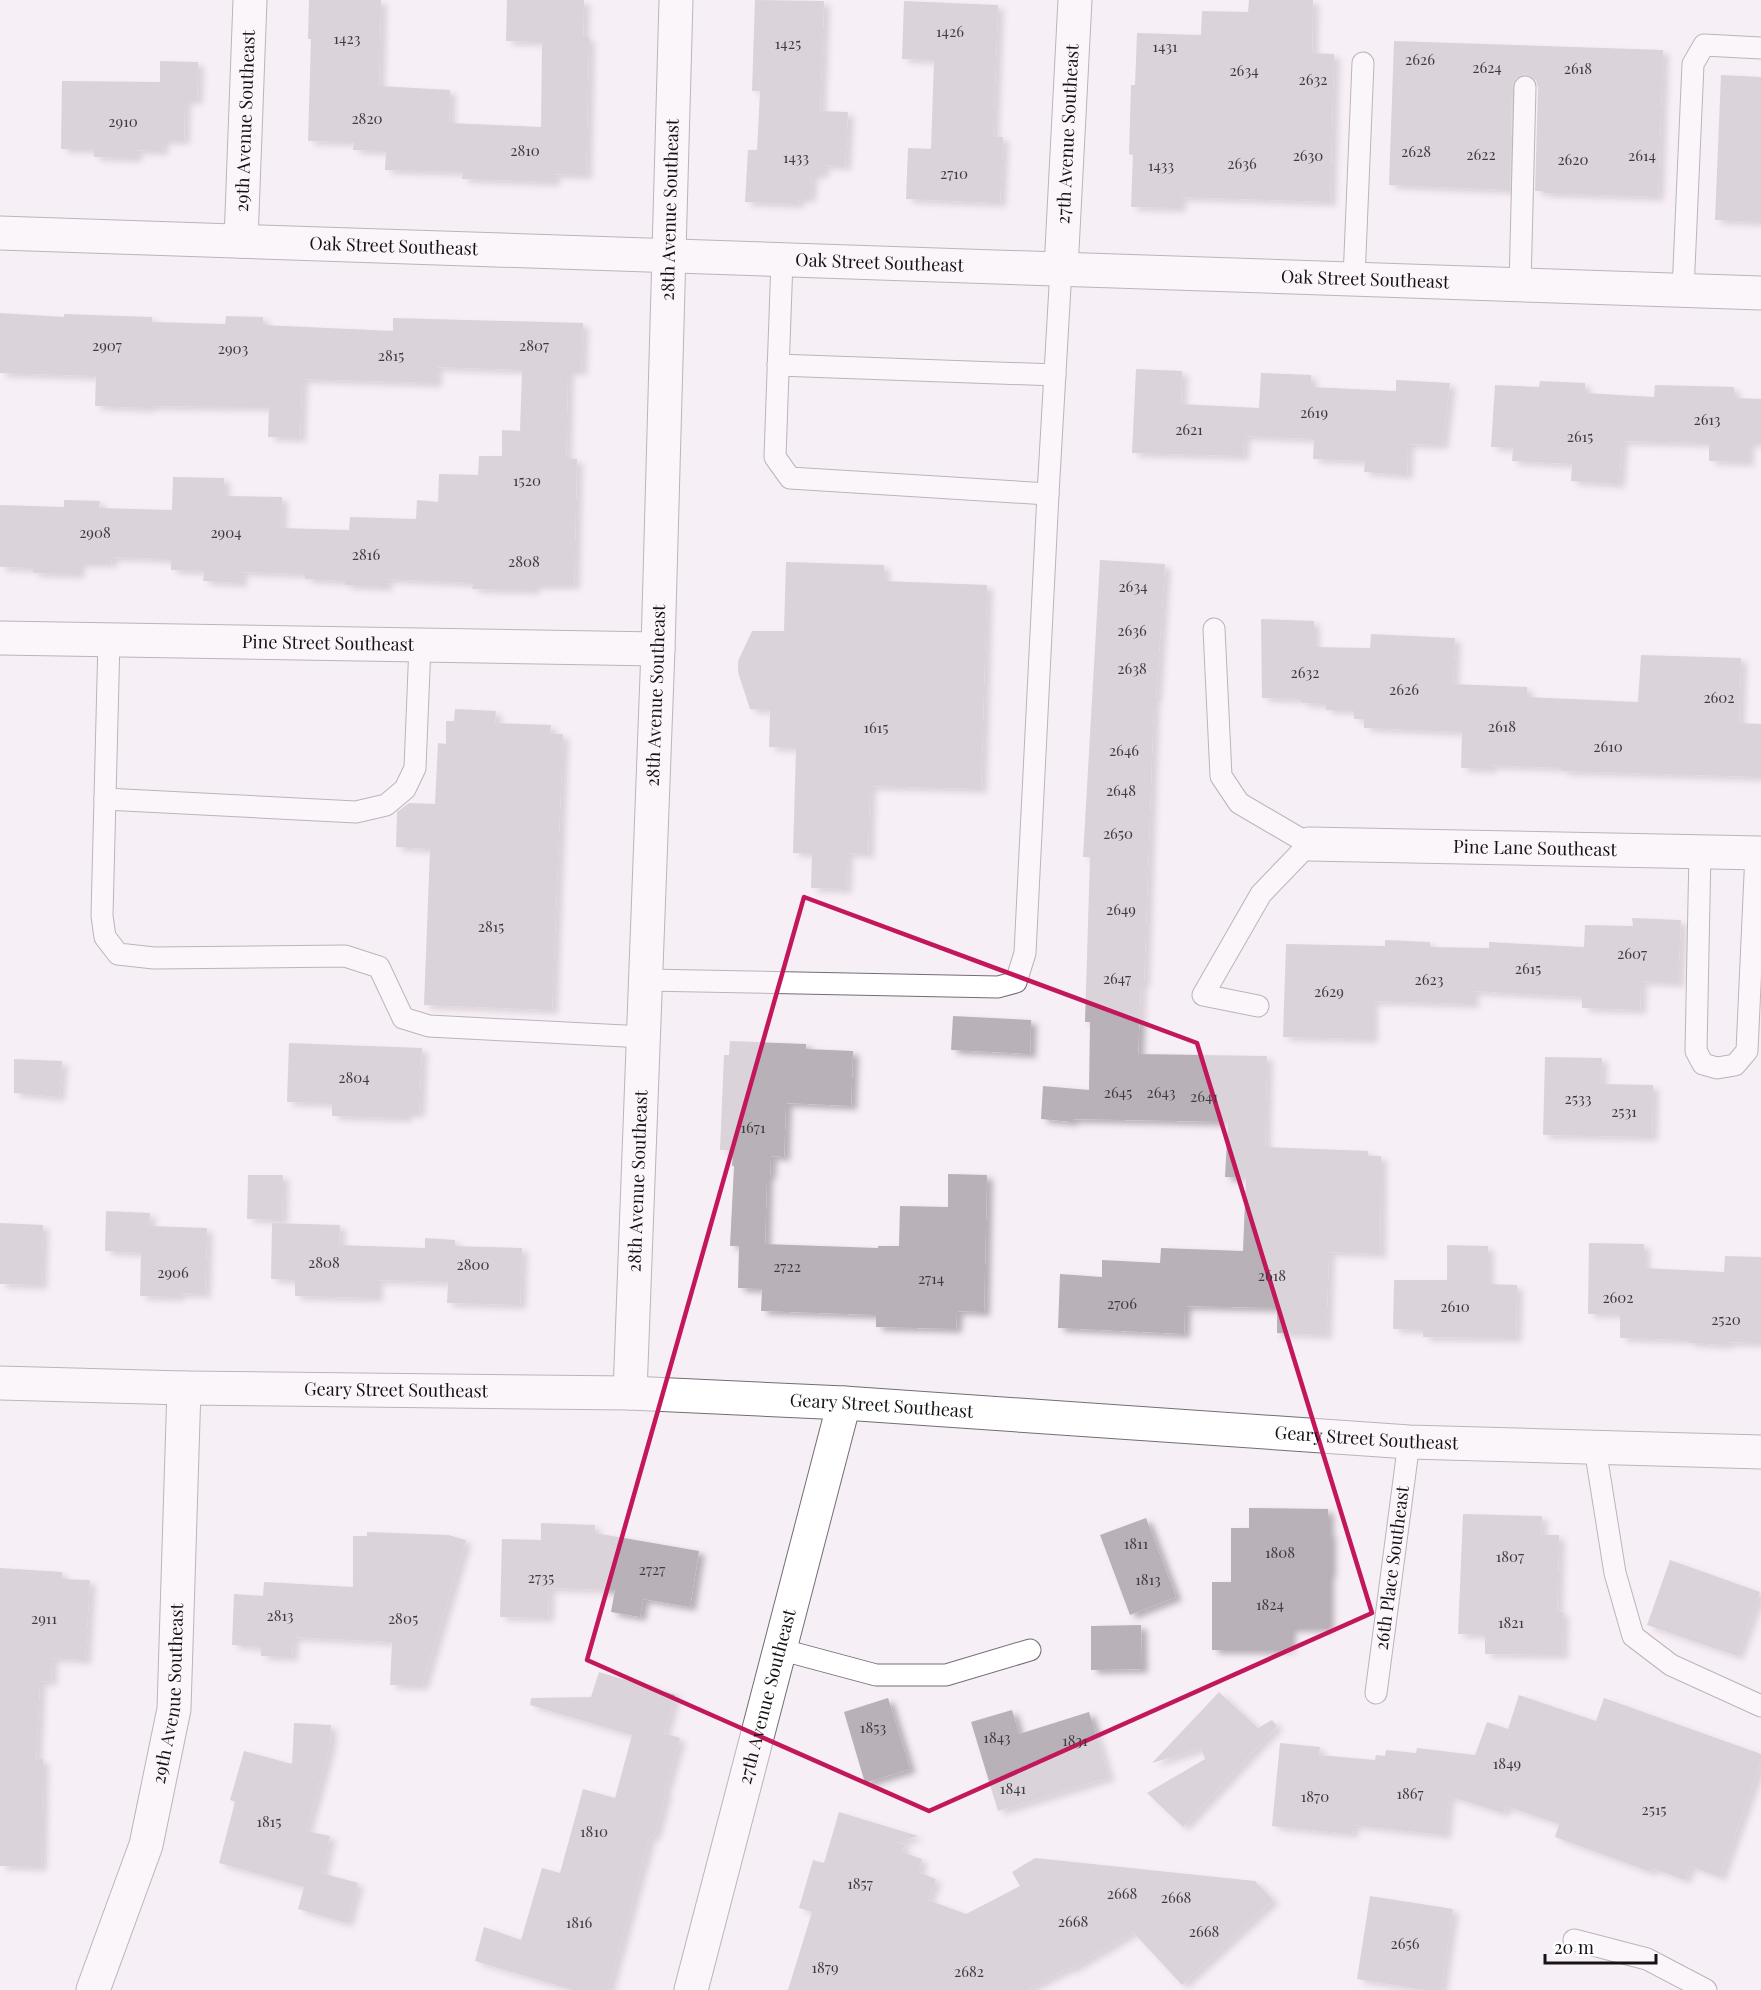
<svg xmlns="http://www.w3.org/2000/svg" width="1761" height="1990" viewBox="0 0 1761 1990" font-family="'Playfair Display',serif">
	<defs>
		<filter id="shadow"><feDropShadow dx="6" dy="4" stdDeviation="3" flood-color="#0004"/></filter>
	</defs>
	<rect width="100%" height="100%" fill="#f7eff6"/>
	<g fill="#b9b1b8" filter="url(#shadow)">
		<polygon points="309,0 381,0 379,86 450,90 449,123 541,127 542,42 506,41 507,0 584,0 583,37 589,37 586,175 554,174 554,182 462,179 463,172 385,170 386,151 353,150 354,142 308,141 311,39 308,39"/>
		<polygon points="755,0 824,1 820,111 848,112 845,166 823,165 823,174 812,174 810,198 799,198 798,204 745,202 748,150 757,150 760,91 752,91"/>
		<polygon points="1249,0 1313,0 1312,53 1334,54 1330,202 1180,197 1180,208 1131,207 1133,155 1129,154 1131,85 1135,85 1137,33 1201,35 1202,11 1248,12"/>
		<polygon points="904,1 998,5 993,137 1003,137 1000,203 906,199 908,148 931,149 934,60 902,59"/>
		<polygon points="1394,41 1663,50 1658,197 1543,193 1543,191 1535,191 1538,87 1536,80 1526,74 1518,76 1514,81 1512,87 1510,190 1389,185"/>
		<polygon points="160,61 198,62 197,100 185,100 184,140 163,140 162,151 136,150 136,158 94,157 94,149 61,149 62,81 160,82"/>
		<polygon points="1721,75 1761,77 1761,222 1715,220"/>
		<polygon points="0,313 64,317 64,314 152,317 152,322 225,324 226,316 263,317 263,325 393,331 393,318 583,323 581,371 568,371 566,458 577,459 574,585 534,585 534,590 472,589 473,583 386,579 386,587 345,585 345,581 305,579 305,574 241,572 241,583 203,581 204,571 171,570 171,559 112,557 111,563 79,563 79,574 33,573 33,568 0,567 0,505 64,507 64,500 100,501 99,508 172,510 173,477 224,478 224,496 282,497 281,528 349,530 350,517 416,519 417,500 438,502 439,474 478,475 479,456 502,456 502,430 520,431 522,370 436,367 436,383 302,379 300,438 268,437 269,407 149,406 149,408 95,406 96,376 0,373"/>
		<polygon points="1136,369 1182,371 1181,404 1259,408 1261,373 1311,375 1311,387 1396,391 1396,380 1450,383 1442,445 1408,444 1407,475 1364,472 1365,461 1313,459 1314,439 1244,436 1243,456 1132,453"/>
		<polygon points="1540,381 1585,383 1585,393 1654,397 1655,385 1734,387 1734,398 1761,399 1761,443 1748,443 1748,462 1709,461 1709,443 1622,441 1619,484 1571,481 1572,464 1512,461 1513,448 1491,447 1495,385 1539,387"/>
		<polygon points="1100,560 1165,564 1156,698 1154,698 1144,983 1141,983 1138,1054 1267,1056 1265,1147 1368,1151 1368,1156 1381,1156 1380,1254 1329,1252 1326,1335 1277,1333 1277,1308 1185,1306 1184,1334 1058,1328 1060,1274 1102,1277 1102,1260 1160,1263 1161,1248 1243,1251 1246,1178 1225,1177 1228,1122 1072,1119 1072,1122 1041,1119 1043,1086 1089,1090 1090,1022 1085,1022 1090,857 1083,857"/>
		<polygon points="786,562 884,565 884,581 987,585 981,789 870,786 868,854 847,853 846,889 811,888 812,853 793,853 796,748 769,747 770,710 750,709 738,672 738,661 752,631 784,631"/>
		<polygon points="1261,619 1314,621 1314,647 1370,648 1371,634 1455,638 1453,684 1527,687 1527,697 1638,702 1641,655 1741,658 1739,723 1761,724 1761,777 1562,771 1562,768 1491,765 1491,769 1461,768 1462,732 1364,728 1364,719 1354,719 1354,710 1326,710 1326,704 1302,703 1302,699 1262,698"/>
		<polygon points="455,709 496,711 495,723 551,725 550,734 563,734 552,1010 424,1005 430,849 396,847 397,812 409,803 435,804 438,743 446,744 446,721 454,721"/>
		<polygon points="1632,918 1681,920 1678,983 1641,981 1640,1010 1582,1008 1582,997 1473,991 1473,1004 1372,1001 1372,1039 1283,1037 1286,944 1385,946 1385,940 1430,942 1430,947 1489,948 1489,942 1584,947 1585,925 1633,926"/>
		<polygon points="953,1016 1031,1020 1030,1054 951,1050"/>
		<polygon points="730,1041 806,1044 806,1049 853,1051 851,1106 786,1103 784,1157 771,1156 770,1175 767,1175 765,1244 878,1248 878,1246 899,1246 900,1206 948,1207 948,1174 987,1175 984,1312 957,1311 956,1329 876,1327 876,1315 761,1311 762,1289 738,1288 739,1246 730,1246 734,1166 732,1166 733,1150 720,1150 724,1055 729,1055"/>
		<polygon points="289,1043 422,1048 419,1113 406,1113 406,1118 332,1116 332,1103 287,1102"/>
		<polygon points="1545,1057 1602,1058 1601,1084 1653,1085 1652,1137 1543,1135"/>
		<polygon points="14,1059 62,1061 59,1097 14,1093"/>
		<polygon points="248,1175 283,1175 282,1220 247,1219"/>
		<polygon points="106,1211 150,1213 149,1226 207,1228 205,1294 179,1293 178,1297 140,1296 141,1253 105,1251"/>
		<polygon points="0,1223 43,1225 41,1285 0,1284"/>
		<polygon points="272,1223 340,1225 339,1245 425,1248 425,1238 455,1240 455,1246 522,1248 520,1305 447,1303 448,1282 377,1280 377,1298 295,1296 295,1280 271,1279"/>
		<polygon points="1589,1243 1644,1244 1644,1268 1724,1272 1725,1256 1761,1257 1761,1343 1728,1342 1727,1345 1689,1343 1689,1340 1620,1338 1620,1314 1588,1314"/>
		<polygon points="1447,1245 1488,1246 1488,1284 1517,1285 1516,1338 1423,1337 1423,1330 1393,1329 1394,1280 1447,1280"/>
		<polygon points="1249,1508 1328,1509 1328,1533 1330,1533 1330,1574 1328,1574 1328,1628 1290,1628 1290,1650 1212,1650 1212,1582 1231,1582 1231,1528 1249,1528"/>
		<polygon points="1463,1514 1542,1516 1541,1535 1559,1535 1557,1611 1563,1612 1562,1655 1485,1654 1485,1635 1458,1634"/>
		<polygon points="1146,1518 1176,1597 1130,1615 1100,1535"/>
		<polygon points="541,1523 595,1525 595,1533 699,1551 690,1607 643,1599 640,1617 611,1612 615,1590 549,1588 548,1618 500,1617 502,1539 541,1540"/>
		<polygon points="367,1532 448,1535 466,1540 422,1686 390,1685 392,1642 293,1637 292,1657 261,1656 261,1647 232,1645 234,1594 263,1596 264,1582 353,1587 353,1536 367,1536"/>
		<polygon points="1670,1560 1760,1592 1737,1656 1647,1625"/>
		<polygon points="0,1568 62,1572 62,1579 90,1580 85,1660 52,1658 51,1682 40,1681 36,1759 43,1759 41,1867 0,1866"/>
		<polygon points="1141,1625 1142,1669 1091,1670 1091,1626"/>
		<polygon points="599,1672 675,1695 664,1733 680,1738 664,1793 666,1793 654,1837 650,1836 608,1990 573,1990 475,1961 484,1927 521,1940 542,1868 560,1873 583,1789 615,1798 632,1735 530,1705 531,1698 591,1697"/>
		<polygon points="1219,1692 1258,1728 1272,1720 1277,1726 1183,1827 1147,1793 1205,1759 1201,1748 1152,1763"/>
		<polygon points="1519,1695 1596,1721 1604,1698 1761,1754 1761,1761 1720,1877 1690,1866 1685,1880 1652,1868 1651,1872 1555,1837 1559,1824 1506,1806 1503,1813 1449,1796 1445,1835 1353,1825 1352,1834 1272,1826 1280,1743 1320,1747 1319,1755 1375,1760 1376,1755 1385,1756 1386,1750 1416,1753 1417,1748 1475,1755 1487,1722 1508,1729"/>
		<polygon points="888,1698 910,1769 865,1783 844,1712"/>
		<polygon points="1012,1710 1019,1734 1089,1712 1109,1777 998,1811 971,1722"/>
		<polygon points="294,1723 331,1725 330,1745 306,1831 330,1836 322,1873 358,1883 347,1923 298,1909 304,1887 219,1863 235,1802 230,1800 244,1751 292,1764"/>
		<polygon points="839,1812 918,1836 894,1843 905,1844 902,1852 922,1859 918,1872 936,1879 928,1900 966,1914 1020,1886 1012,1872 1035,1858 1255,1881 1273,1900 1182,1985 1133,1932 1069,1970 1068,1968 1026,1990 788,1990 812,1912 799,1908 813,1860 824,1863"/>
		<polygon points="1370,1896 1453,1909 1441,1990 1426,1990 1357,1979"/>
	</g>
	<g fill="none" stroke-linecap="round" stroke-linejoin="round">
		<defs>
			<g id="service">
				<polyline points="782,260 775,457 790,478 1048,494 1061,269"/>
				<polyline points="1354,279 1363,63"/>
				<polyline points="1520,285 1525,87"/>
				<polyline points="1683,291 1693,64 1704,45 1761,48"/>
				<polyline points="778,365 1055,375"/>
				<polyline points="1214,629 1221,776 1239,803 1309,844 1261,894 1203,995 1258,1006"/>
				<polyline points="109,640 102,916 105,937 118,954 154,958 345,956 379,967 403,1018 429,1026 644,1037"/>
				<polyline points="105,799 356,812 386,805 405,789 415,768 420,645"/>
				<polyline points="1700,851 1696,1051 1703,1064 1717,1068 1735,1065 1747,1051 1756,853"/>
				<polyline points="646,980 998,987 1016,982 1025,953 1048,494"/>
				<polyline points="1595,1448 1615,1573 1633,1636 1671,1665 1761,1706"/>
				<polyline points="779,1649 876,1675 946,1675 1030,1650"/>
				<path id="s1" d="M1376,1693L1409,1442"/>
				<polyline points="1574,1940 1647,1959 1706,1990"/>
			</g>
			<g id="minor">
				<path id="s2" d="M0,233L1761,293"/>
				<path id="s3" d="M241,241L250,0"/>
				<path id="s4" d="M1061,269L1075,0"/>
				<path id="s5" d="M0,638L658,649"/>
				<path id="s6" d="M1309,844L1761,853"/>
				<path id="s7" d="M93,1990L146,1845L174,1709L184,1388"/>
				<path id="s8" d="M691,1990L844,1403"/>
			</g>
			<g id="tertiary">
				<path id="s9" d="M630,1393L658,649L676,0"/>
			</g>
			<g id="secondary">
				<path id="s10" d="M0,1383L184,1388L630,1393L844,1403L1409,1442L1761,1452"/>
			</g>
		</defs>
		<use href="#service" stroke="#736d73" stroke-width="23"/>
		<use href="#minor" stroke="#736d73" stroke-width="35"/>
		<use href="#tertiary" stroke="#736d73" stroke-width="35"/>
		<use href="#secondary" stroke="#736d73" stroke-width="35"/>
		<use href="#service" stroke="#fff" stroke-width="21"/>
		<use href="#minor" stroke="#fff" stroke-width="33"/>
		<use href="#tertiary" stroke="#fff" stroke-width="33"/>
		<use href="#secondary" stroke="#fff" stroke-width="33"/>
	</g>
	<path d="M0 0H1761V1990H0ZM804,897L1197,1043L1372,1613L929,1811L587,1660Z" fill="#f7eff6" fill-opacity=".55" fill-rule="evenodd"/>
	<path fill="none" stroke="#c2185b" stroke-width="4.5" stroke-linejoin="round" d="M804,897L1197,1043L1372,1613L929,1811L587,1660Z"/>
	<g text-anchor="middle" stroke-width="4.5" stroke-linejoin="round" paint-order="stroke">
		<g font-size="15" fill="#3f3a3e">
			<text x="950" y="37">1426</text>
			<text x="347" y="44">1423</text>
			<text x="788" y="49">1425</text>
			<text x="1165" y="52">1431</text>
			<text x="1420" y="65">2626</text>
			<text x="1487" y="73">2624</text>
			<text x="1578" y="74">2618</text>
			<text x="1244" y="76">2634</text>
			<text x="1313" y="85">2632</text>
			<text x="367" y="124">2820</text>
			<text x="123" y="127">2910</text>
			<text x="525" y="156">2810</text>
			<text x="1416" y="157">2628</text>
			<text x="1481" y="160">2622</text>
			<text x="1308" y="161">2630</text>
			<text x="1642" y="161">2614</text>
			<text x="796" y="163">1433</text>
			<text x="1573" y="165">2620</text>
			<text x="1242" y="169">2636</text>
			<text x="1161" y="171">1433</text>
			<text x="954" y="179">2710</text>
			<text x="107" y="351">2907</text>
			<text x="534" y="351">2807</text>
			<text x="233" y="354">2903</text>
			<text x="391" y="361">2815</text>
			<text x="1314" y="418">2619</text>
			<text x="1707" y="425">2613</text>
			<text x="1189" y="435">2621</text>
			<text x="1580" y="442">2615</text>
			<text x="527" y="486">1520</text>
			<text x="95" y="538">2908</text>
			<text x="226" y="538">2904</text>
			<text x="366" y="560">2816</text>
			<text x="524" y="567">2808</text>
			<text x="1133" y="592">2634</text>
			<text x="1132" y="636">2636</text>
			<text x="1132" y="674">2638</text>
			<text x="1305" y="678">2632</text>
			<text x="1404" y="695">2626</text>
			<text x="1719" y="703">2602</text>
			<text x="1502" y="732">2618</text>
			<text x="876" y="733">1615</text>
			<text x="1608" y="752">2610</text>
			<text x="1124" y="756">2646</text>
			<text x="1121" y="796">2648</text>
			<text x="1118" y="839">2650</text>
			<text x="1121" y="915">2649</text>
			<text x="491" y="932">2815</text>
			<text x="1632" y="959">2607</text>
			<text x="1528" y="974">2615</text>
			<text x="1117" y="984">2647</text>
			<text x="1429" y="985">2623</text>
			<text x="1329" y="997">2629</text>
			<text x="354" y="1083">2804</text>
			<text x="1118" y="1098">2645</text>
			<text x="1161" y="1098">2643</text>
			<text x="1204" y="1102">2641</text>
			<text x="1578" y="1104">2533</text>
			<text x="1624" y="1117">2531</text>
			<text x="753" y="1133">1671</text>
			<text x="324" y="1268">2808</text>
			<text x="473" y="1270">2800</text>
			<text x="787" y="1272">2722</text>
			<text x="173" y="1278">2906</text>
			<text x="1272" y="1281">2618</text>
			<text x="931" y="1284">2714</text>
			<text x="1618" y="1303">2602</text>
			<text x="1122" y="1309">2706</text>
			<text x="1455" y="1312">2610</text>
			<text x="1726" y="1325">2520</text>
			<text x="1136" y="1549">1811</text>
			<text x="1280" y="1558">1808</text>
			<text x="1510" y="1562">1807</text>
			<text x="652" y="1575">2727</text>
			<text x="541" y="1583">2735</text>
			<text x="1148" y="1585">1813</text>
			<text x="1270" y="1610">1824</text>
			<text x="280" y="1621">2813</text>
			<text x="44" y="1624">2911</text>
			<text x="403" y="1624">2805</text>
			<text x="1511" y="1628">1821</text>
			<text x="873" y="1733">1853</text>
			<text x="997" y="1743">1843</text>
			<text x="1075" y="1746">1831</text>
			<text x="1507" y="1769">1849</text>
			<text x="1013" y="1794">1841</text>
			<text x="1410" y="1799">1867</text>
			<text x="1315" y="1802">1870</text>
			<text x="1654" y="1815">2515</text>
			<text x="269" y="1827">1815</text>
			<text x="594" y="1837">1810</text>
			<text x="860" y="1889">1857</text>
			<text x="1122" y="1899">2668</text>
			<text x="1176" y="1903">2668</text>
			<text x="1073" y="1927">2668</text>
			<text x="579" y="1928">1816</text>
			<text x="1204" y="1937">2668</text>
			<text x="1405" y="1949">2656</text>
			<text x="825" y="1973">1879</text>
			<text x="969" y="1977">2682</text>
		</g>
		<g font-size="18" fill="#161316" stroke="#fff">
			<text dy="6" stroke="none"><textPath href="#s3" startOffset="120">29th Avenue Southeast</textPath></text>
			<text dy="6" stroke="none"><textPath href="#s4" startOffset="135">27th Avenue Southeast</textPath></text>
			<text dy="6" stroke="none"><textPath href="#s9" startOffset="1184">28th Avenue Southeast</textPath></text>
			<text dy="6" stroke="none"><textPath href="#s2" startOffset="394">Oak Street Southeast</textPath></text>
			<text dy="6" stroke="none"><textPath href="#s2" startOffset="880">Oak Street Southeast</textPath></text>
			<text dy="6" stroke="none"><textPath href="#s2" startOffset="1366">Oak Street Southeast</textPath></text>
			<text dy="6" stroke="none"><textPath href="#s5" startOffset="328">Pine Street Southeast</textPath></text>
			<text dy="6" stroke="none"><textPath href="#s9" startOffset="698">28th Avenue Southeast</textPath></text>
			<text dy="6" stroke="none"><textPath href="#s6" startOffset="226">Pine Lane Southeast</textPath></text>
			<text dy="6" stroke="none"><textPath href="#s9" startOffset="212">28th Avenue Southeast</textPath></text>
			<text dy="6" stroke="none"><textPath href="#s10" startOffset="396">Geary Street Southeast</textPath></text>
			<text dy="6" stroke="none"><textPath href="#s10" startOffset="882">Geary Street Southeast</textPath></text>
			<text dy="6" stroke="none"><textPath href="#s10" startOffset="1368">Geary Street Southeast</textPath></text>
			<text dy="6" stroke="none"><textPath href="#s1" startOffset="126">26th Place Southeast</textPath></text>
			<text dy="6" stroke="none"><textPath href="#s7" startOffset="308">29th Avenue Southeast</textPath></text>
			<text dy="6" stroke="none"><textPath href="#s8" startOffset="303">27th Avenue Southeast</textPath></text>
		</g>
	</g>
	<path d="M1545 1954v9h111v-9" fill="none" stroke="#161316" stroke-width="3"/>
	<text x="1554" y="1954" font-size="18" fill="#161316" stroke="#ffffff" stroke-width="4.5" paint-order="stroke">20 m</text>
</svg>
